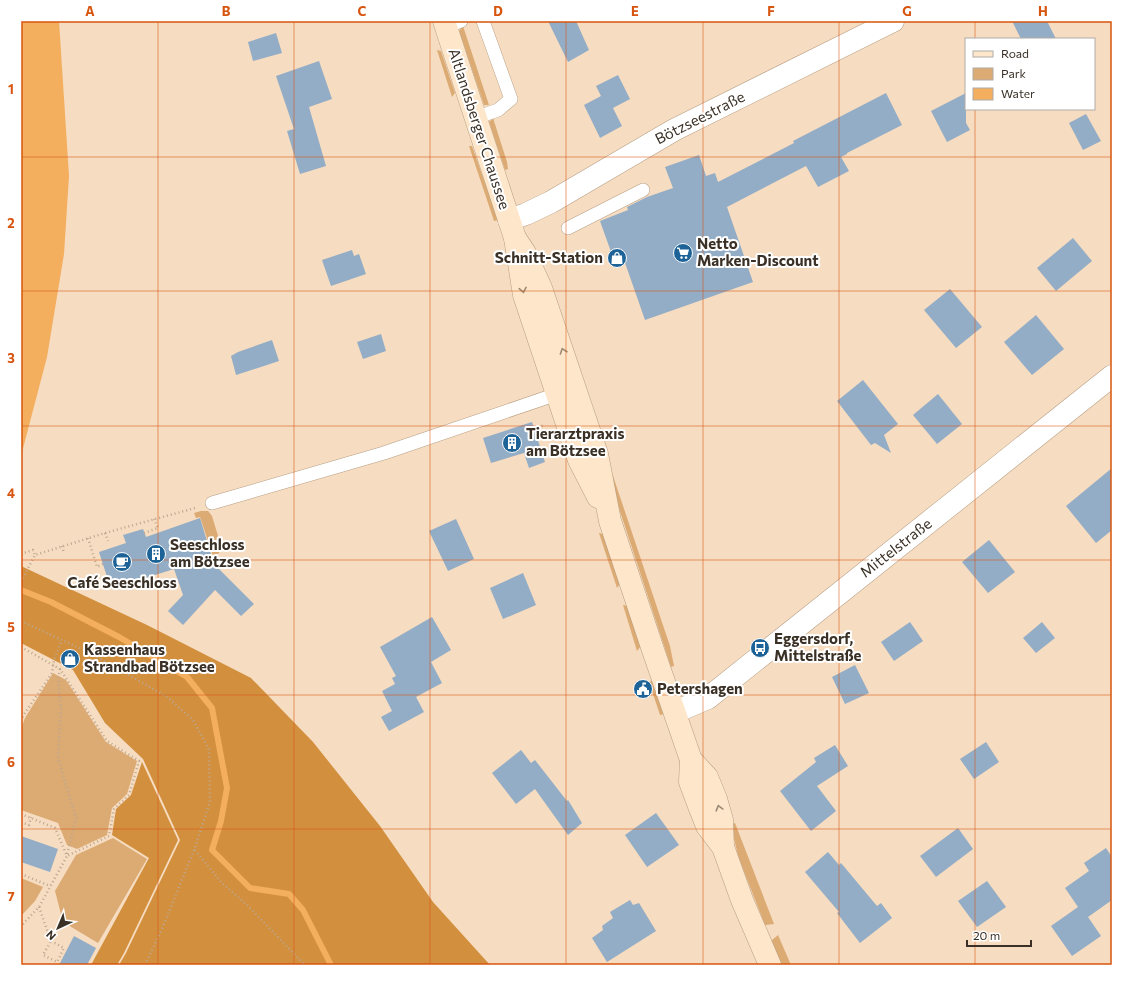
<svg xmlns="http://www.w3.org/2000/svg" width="1133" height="986" viewBox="0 0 1133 986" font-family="Commissioner,sans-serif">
	<rect width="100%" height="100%" fill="#f6dcc0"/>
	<g fill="#dcaa73">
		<polygon points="463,26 489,105 484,105 459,31"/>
		<polygon points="437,50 441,51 455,93 452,97"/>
		<polygon points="493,118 507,162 508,169 505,170 489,122"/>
		<polygon points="469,146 472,146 498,220 494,221"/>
		<polygon points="611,470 670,646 674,666 671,667 614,493"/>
		<polygon points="201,511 208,511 212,516 222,549 218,554 213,556 200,517 196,518 194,513"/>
		<polygon points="599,533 603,534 620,584 617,588"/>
		<polygon points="623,605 628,606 641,646 637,651"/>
		<polygon points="53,673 66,680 106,742 137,761 127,794 112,808 107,835 77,849 67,845 58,823 21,810 21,729 25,718"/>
		<polygon points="652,681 664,714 660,715 649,682"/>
		<polygon points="735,823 774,924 765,925 738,856 731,825"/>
		<polygon points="113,838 147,859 98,943 63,922 55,891 76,855"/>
		<polygon points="21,878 43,887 35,901 21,916"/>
		<polygon points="778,935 791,965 782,965 771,941"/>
	</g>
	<g fill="#d28f3e">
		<polygon points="21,566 147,625 251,678 313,742 380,826 433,902 490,965 119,965 126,953 180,840 143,759 105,723 73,670 21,643"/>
		<polygon points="142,762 178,840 124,953 117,965 91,965 149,858 112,835 116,809 131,795"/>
	</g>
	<polygon fill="#f3ae5e" points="21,21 59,21 69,176 64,254 47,357 21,456"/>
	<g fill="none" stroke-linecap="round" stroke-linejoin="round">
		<polyline stroke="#f3ae5e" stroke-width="6" points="21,590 51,602 119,637 187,677 212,708 227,788 221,821 212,850 250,888 289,894 303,910 331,965"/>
	</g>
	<g fill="#93adc6">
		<polygon points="548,21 576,21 589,50 568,62"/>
		<polygon points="1012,21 1047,21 1056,39 1021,39"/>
		<polygon points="276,33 282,53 253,61 248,42"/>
		<polygon points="319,61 332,99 309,107 326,166 300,174 287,131 294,129 276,76"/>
		<polygon points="618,75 630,99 613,108 622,126 600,138 584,105 601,96 596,86"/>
		<polygon points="886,93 902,125 847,153 847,154 841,157 849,171 818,187 806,166 727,207 753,282 645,320 624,260 615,263 600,221 628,210 627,207 647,197 673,188 665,167 699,155 706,176 715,173 718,182 794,143 793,141"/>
		<polygon points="966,93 966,123 970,130 947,142 931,111"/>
		<polygon points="1086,114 1101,141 1083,150 1069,123"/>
		<polygon points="1073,238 1092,261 1056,291 1037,268"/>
		<polygon points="352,250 354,256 359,254 366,274 331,286 322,260"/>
		<polygon points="950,289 982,327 956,348 924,310"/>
		<polygon points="1036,315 1064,349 1032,375 1004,342"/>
		<polygon points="381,334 386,351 363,359 357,342"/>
		<polygon points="272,340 279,361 236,375 231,356 238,352"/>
		<polygon points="863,380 898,424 884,435 891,453 875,443 871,445 837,401"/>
		<polygon points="938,394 962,424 937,444 913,415"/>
		<polygon points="532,422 545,462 529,468 524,453 491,463 483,438"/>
		<polygon points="1112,468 1112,530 1096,543 1066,506"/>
		<polygon points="200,518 214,564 254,604 241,616 215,590 183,625 168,611 183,595 174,569 111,589 99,552 126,543 123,535 143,529 146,537"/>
		<polygon points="456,519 474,559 448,571 429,531"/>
		<polygon points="989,540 1015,572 988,593 962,562"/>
		<polygon points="523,573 536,605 503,619 490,588"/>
		<polygon points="432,617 451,650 431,662 442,683 416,697 424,712 389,731 381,717 392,711 382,691 395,684 392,678 396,676 380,647"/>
		<polygon points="910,622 923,641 894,661 881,642"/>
		<polygon points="1042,622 1055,638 1036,653 1023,638"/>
		<polygon points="855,665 869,693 845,704 832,677"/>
		<polygon points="986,742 999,762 974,779 960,759"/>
		<polygon points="835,745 848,766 817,786 836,811 811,831 780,791 816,762 814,758"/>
		<polygon points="521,750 531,763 535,760 567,801 568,800 582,823 568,835 535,789 516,804 492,773"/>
		<polygon points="656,813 679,845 647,867 625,835"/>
		<polygon points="958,828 973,849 936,877 920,856"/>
		<polygon points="21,836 58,849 50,872 21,862"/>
		<polygon points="1106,848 1112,857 1112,900 1088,917 1101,936 1072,956 1051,926 1078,907 1065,888 1089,871 1084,863"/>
		<polygon points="828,852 839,865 841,863 877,906 881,903 892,918 860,943 837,913 839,912 805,872"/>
		<polygon points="987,881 1006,907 977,927 958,901"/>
		<polygon points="630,900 633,905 639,903 656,931 607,962 592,938 603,930 602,926 613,918 610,912"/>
		<polygon points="74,936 96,948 87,965 59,965"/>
	</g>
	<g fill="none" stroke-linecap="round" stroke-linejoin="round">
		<defs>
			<g id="lane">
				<polyline points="446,27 461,21"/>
				<polyline points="475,118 498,110 511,99 483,21"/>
				<polyline points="568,228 643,190"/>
				<polyline points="212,503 384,453 563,392"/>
			</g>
			<g id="street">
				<polyline points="509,220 526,214 551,202 674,130 893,21"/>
				<polyline points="675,712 708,698 1112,376"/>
			</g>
			<g id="secondary">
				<polyline points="444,21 515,238 524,295 579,460 598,497"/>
				<polyline points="515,238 525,253 541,288 597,454 610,521 653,650 691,760 690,782 699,806 707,826 723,847 742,900 770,965"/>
				<polyline points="691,760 707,777 716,799 722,820 723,847"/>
			</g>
		</defs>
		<use href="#lane" stroke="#b79f85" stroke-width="14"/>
		<use href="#street" stroke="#b79f85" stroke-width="23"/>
		<use href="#secondary" stroke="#b79f85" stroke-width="23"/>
		<g stroke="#bca791" stroke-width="2.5" stroke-dasharray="1 3" stroke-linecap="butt">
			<polyline points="534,428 545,425"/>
			<polyline points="105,533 108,541"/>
			<polyline points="144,533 158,528 154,519"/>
			<polyline points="88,538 97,567 103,564"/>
			<polyline points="62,546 64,553"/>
			<polyline points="21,554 33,550 35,555"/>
			<polyline points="21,582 35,555 105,533 195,508"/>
			<polyline points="21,621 92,654 167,697 193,720 209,750 210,802 194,850 162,929 145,965"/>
			<polyline points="21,647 60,669 107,741 139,761 129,795 114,809 109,836 67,856"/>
			<polyline points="60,669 58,679 61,708 58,758 76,818 67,855"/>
			<polyline points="21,721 23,716 52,673 54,660 62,640"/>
			<polyline points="21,814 55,828 67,856 39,907 21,926"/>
			<polyline points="21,822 29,825 31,817"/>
			<polyline points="195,850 221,882 248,906 305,965"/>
			<polyline points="21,874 50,886"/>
			<polyline points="39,907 51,941"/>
			<polygon points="51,941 64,948 57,962 43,955"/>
		</g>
		<use href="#lane" stroke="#fff" stroke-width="13"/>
		<use href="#street" stroke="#fff" stroke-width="22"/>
		<use href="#secondary" stroke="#fde6c9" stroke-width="22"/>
	</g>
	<defs><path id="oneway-chevron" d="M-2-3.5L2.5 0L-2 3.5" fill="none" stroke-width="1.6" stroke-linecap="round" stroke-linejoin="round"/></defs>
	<g stroke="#9c8b77">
		<use href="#oneway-chevron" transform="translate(523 290) rotate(79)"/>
		<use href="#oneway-chevron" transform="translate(563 351) rotate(-109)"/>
		<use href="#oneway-chevron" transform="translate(719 808) rotate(-105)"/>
	</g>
	<path fill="none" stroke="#d7550e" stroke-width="1" stroke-opacity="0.55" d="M158,21V965M294,21V965M430,21V965M566,21V965M703,21V965M839,21V965M975,21V39M975,109V965M21,157H1112M21,291H1112M21,426H1112M21,560H1112M21,695H1112M21,829H1112"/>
	<defs>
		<symbol id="supermarket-disc" viewBox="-11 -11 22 22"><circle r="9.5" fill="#1e6398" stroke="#fff"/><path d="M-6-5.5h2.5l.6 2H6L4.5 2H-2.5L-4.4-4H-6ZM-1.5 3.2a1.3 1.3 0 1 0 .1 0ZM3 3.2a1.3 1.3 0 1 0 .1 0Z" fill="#fff"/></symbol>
		<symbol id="shop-disc" viewBox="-11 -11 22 22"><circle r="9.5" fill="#1e6398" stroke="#fff"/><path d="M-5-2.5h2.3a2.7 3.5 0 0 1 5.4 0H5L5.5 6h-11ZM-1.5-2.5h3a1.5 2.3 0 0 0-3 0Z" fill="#fff"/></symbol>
		<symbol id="building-disc" viewBox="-11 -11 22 22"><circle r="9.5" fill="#1e6398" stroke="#fff"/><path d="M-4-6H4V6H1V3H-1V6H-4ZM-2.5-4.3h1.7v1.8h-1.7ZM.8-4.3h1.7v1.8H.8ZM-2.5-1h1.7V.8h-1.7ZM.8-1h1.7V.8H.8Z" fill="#fff"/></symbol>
		<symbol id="cafe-disc" viewBox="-11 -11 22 22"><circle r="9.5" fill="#1e6398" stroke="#fff"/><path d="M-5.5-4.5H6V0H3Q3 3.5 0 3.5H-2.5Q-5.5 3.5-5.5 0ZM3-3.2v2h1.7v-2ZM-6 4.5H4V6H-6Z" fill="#fff"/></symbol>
		<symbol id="bus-disc" viewBox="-11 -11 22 22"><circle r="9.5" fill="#1e6398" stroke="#fff"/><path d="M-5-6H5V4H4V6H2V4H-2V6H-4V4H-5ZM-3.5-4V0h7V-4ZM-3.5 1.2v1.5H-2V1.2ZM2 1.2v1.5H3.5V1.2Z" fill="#fff"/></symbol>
		<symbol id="civic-disc" viewBox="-11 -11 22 22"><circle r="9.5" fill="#1e6398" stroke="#fff"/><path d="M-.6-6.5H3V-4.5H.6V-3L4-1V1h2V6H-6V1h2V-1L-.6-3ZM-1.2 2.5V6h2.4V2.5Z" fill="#fff"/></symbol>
	</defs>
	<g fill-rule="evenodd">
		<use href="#supermarket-disc" x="672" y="242" width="22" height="22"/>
		<use href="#shop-disc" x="606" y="247" width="22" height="22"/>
		<use href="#building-disc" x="501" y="432" width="22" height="22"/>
		<use href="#building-disc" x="145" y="543" width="22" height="22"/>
		<use href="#cafe-disc" x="111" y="551" width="22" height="22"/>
		<use href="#bus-disc" x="749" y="637" width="22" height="22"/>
		<use href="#shop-disc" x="59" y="648" width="22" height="22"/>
		<use href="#civic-disc" x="632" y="678" width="22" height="22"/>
	</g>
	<g text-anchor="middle" stroke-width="4" stroke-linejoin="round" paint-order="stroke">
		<g font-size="15" fill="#3a3025" stroke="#fff">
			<text transform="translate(700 118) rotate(-27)" y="5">Bötzseestraße</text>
			<text transform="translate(479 129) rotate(72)" y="5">Altlandsberger Chaussee</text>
			<text transform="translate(896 548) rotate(-38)" y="5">Mittelstraße</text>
		</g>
		<g font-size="15" font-weight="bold" fill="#3a3025" stroke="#fff" text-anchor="start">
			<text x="697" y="249">Netto<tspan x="697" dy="17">Marken-Discount</tspan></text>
			<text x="603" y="263" text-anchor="end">Schnitt-Station</text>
			<text x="526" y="439">Tierarztpraxis<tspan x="526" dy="17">am Bötzsee</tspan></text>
			<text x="170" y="550">Seeschloss<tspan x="170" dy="17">am Bötzsee</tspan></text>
			<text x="122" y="588" text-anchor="middle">Café Seeschloss</text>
			<text x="774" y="644">Eggersdorf,<tspan x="774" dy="17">Mittelstraße</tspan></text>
			<text x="84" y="655">Kassenhaus<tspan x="84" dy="17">Strandbad Bötzsee</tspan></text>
			<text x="657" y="694">Petershagen</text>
		</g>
	</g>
	<rect width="1133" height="986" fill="none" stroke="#ffffff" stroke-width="44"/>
	<rect x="965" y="38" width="130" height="72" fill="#ffffff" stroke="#b0aca8"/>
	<rect x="973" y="51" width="20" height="6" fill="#fde6c9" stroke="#b0aca8"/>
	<text x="1001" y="58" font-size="12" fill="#3a3025">Road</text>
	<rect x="973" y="68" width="20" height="12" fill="#dcaa73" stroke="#b0aca8"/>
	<text x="1001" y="78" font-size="12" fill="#3a3025">Park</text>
	<rect x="973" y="88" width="20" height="12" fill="#f3ae5e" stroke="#b0aca8"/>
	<text x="1001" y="98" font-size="12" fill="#3a3025">Water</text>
	<g transform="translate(58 928) rotate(224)" stroke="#ffffff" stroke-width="3" paint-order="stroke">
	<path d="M0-3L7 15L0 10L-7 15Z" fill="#3a3025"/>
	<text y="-6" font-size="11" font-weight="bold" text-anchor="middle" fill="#3a3025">N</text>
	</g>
	<path d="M967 940v6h64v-6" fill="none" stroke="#3a3025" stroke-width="2"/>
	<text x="973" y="940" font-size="12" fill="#3a3025" stroke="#ffffff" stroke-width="3" paint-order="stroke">20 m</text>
	<rect x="22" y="22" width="1089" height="942" fill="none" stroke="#d7550e" stroke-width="1.5"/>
	<g font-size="13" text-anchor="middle" font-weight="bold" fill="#d7550e">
		<text x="90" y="16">A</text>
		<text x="226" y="16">B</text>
		<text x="362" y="16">C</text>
		<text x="498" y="16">D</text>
		<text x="635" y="16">E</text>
		<text x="771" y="16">F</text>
		<text x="907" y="16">G</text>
		<text x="1043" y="16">H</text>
		<text x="11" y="94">1</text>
		<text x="11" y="228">2</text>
		<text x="11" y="363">3</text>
		<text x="11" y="498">4</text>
		<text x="11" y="632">5</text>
		<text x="11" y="767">6</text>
		<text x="11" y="901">7</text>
	</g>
</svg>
